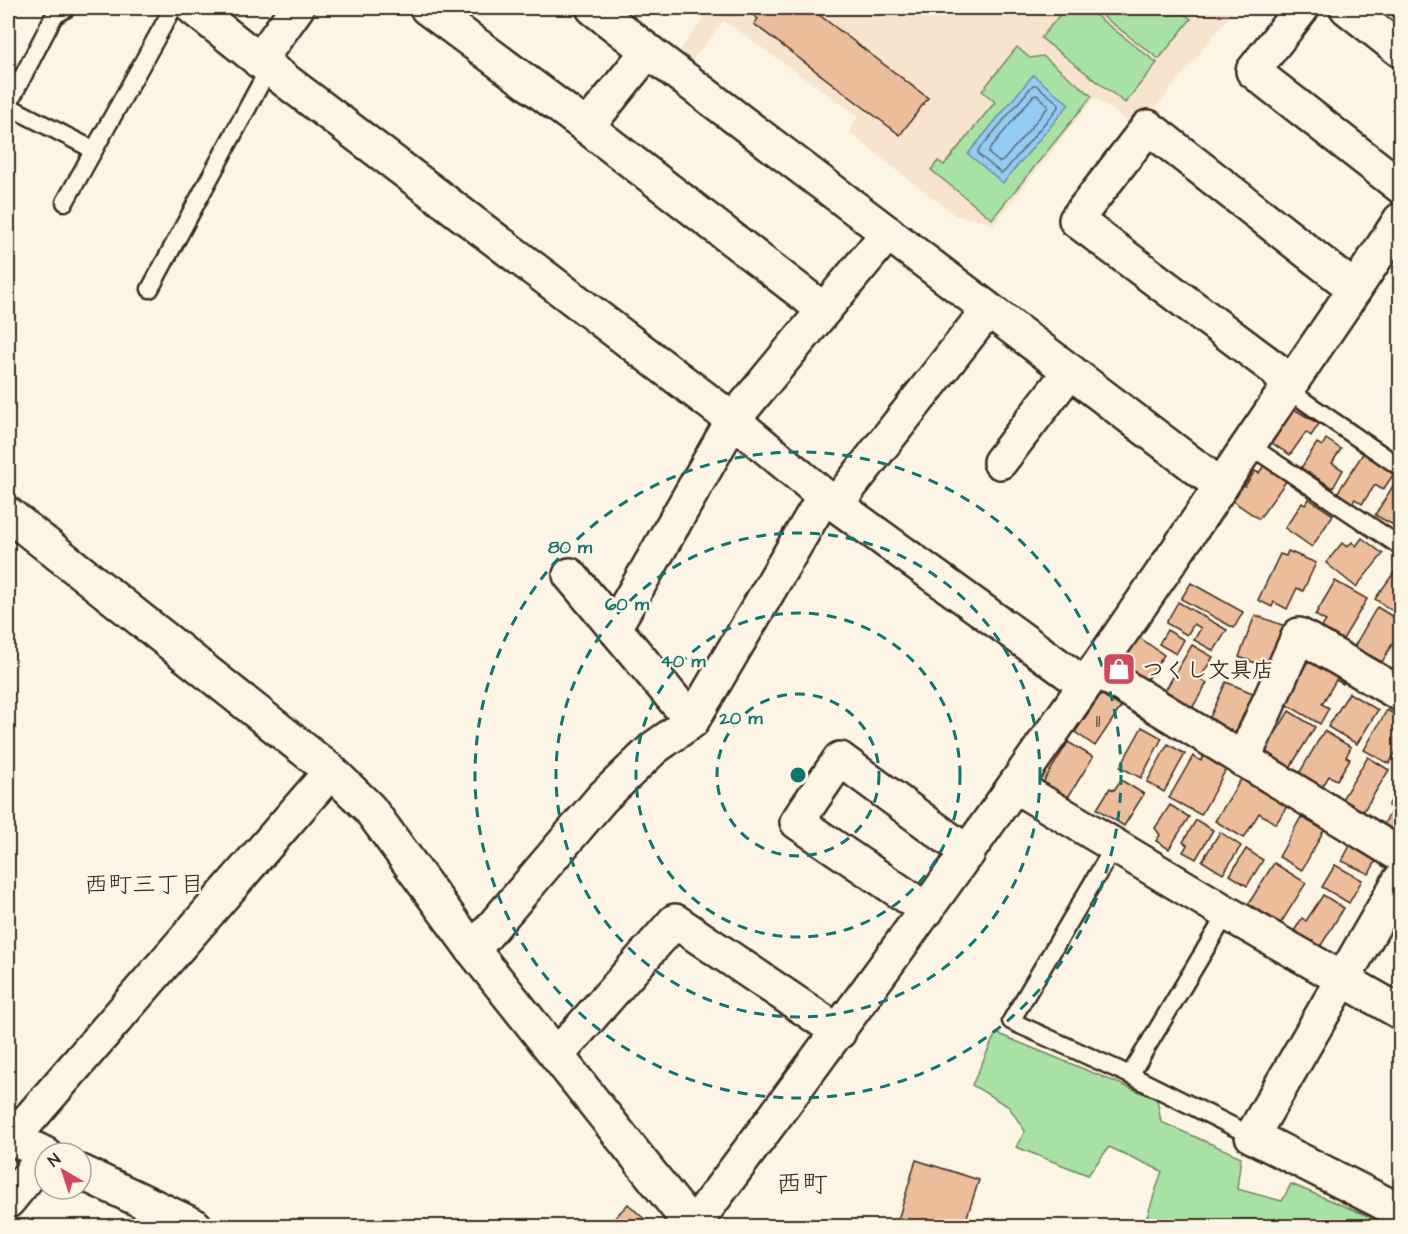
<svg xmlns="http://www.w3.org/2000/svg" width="1408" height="1234" viewBox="0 0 1408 1234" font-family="'Architects Daughter','Klee One',sans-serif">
	<rect width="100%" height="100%" fill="#fcf5e5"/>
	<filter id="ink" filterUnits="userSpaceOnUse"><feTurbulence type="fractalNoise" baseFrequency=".0167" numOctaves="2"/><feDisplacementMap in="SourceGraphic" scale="12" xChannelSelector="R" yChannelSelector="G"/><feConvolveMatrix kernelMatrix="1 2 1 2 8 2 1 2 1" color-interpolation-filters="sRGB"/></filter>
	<g filter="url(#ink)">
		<polygon fill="#f7e4cf" points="689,8 1236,8 1138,130 1095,97 993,226 983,220 956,216 849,133 858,116 724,21 692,61 679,51 703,19"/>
		<g fill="#a9e1a5" stroke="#728662" stroke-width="1.5">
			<polygon points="1065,8 1086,8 1157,63 1125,103 1041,38"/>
			<polygon points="1092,8 1176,8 1191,19 1159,59"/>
			<polygon points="1017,47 1030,58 1043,56 1092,96 992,219 931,170 938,161 944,165 995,102 982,91"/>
			<polygon points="996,1033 1157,1099 1161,1122 1241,1157 1237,1189 1282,1201 1291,1184 1392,1226 1144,1226 1162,1171 1109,1147 1088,1175 1016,1147 1025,1131 1009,1107 972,1085"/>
		</g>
		<polygon fill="#94cbf3" stroke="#708b9e" stroke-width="1.5" points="1033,75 1069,104 1003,183 968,154"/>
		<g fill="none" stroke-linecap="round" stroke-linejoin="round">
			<g stroke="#5f6a73" stroke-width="1.5">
				<polygon points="1033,85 1036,85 1058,103 1059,106 1004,172 1001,173 979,155 978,151"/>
				<polygon points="1037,95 1047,104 1048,107 1003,161 999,162 989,154 989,150 1033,96"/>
			</g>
		</g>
		<g fill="#ebbd9b" stroke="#3b2a1e" stroke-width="1.5">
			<polygon points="739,8 810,8 928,98 900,135 754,24 758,19 746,10"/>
			<polygon points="1294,409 1319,424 1311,436 1306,432 1290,455 1272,443"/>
			<polygon points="1326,439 1341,449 1332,463 1343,470 1333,488 1301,468 1317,443 1322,446"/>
			<polygon points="1364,452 1395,472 1383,490 1375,485 1362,504 1355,499 1351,505 1336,495"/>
			<polygon points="1264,465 1287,480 1259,519 1227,497 1237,481 1245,486 1255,471 1259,473"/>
			<polygon points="1396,481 1400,484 1400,517 1395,526 1375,515"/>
			<polygon points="1309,499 1333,515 1312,547 1285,528 1302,503 1305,505"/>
			<polygon points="1362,538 1383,554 1356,587 1326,563 1342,543 1347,547 1352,542 1356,546"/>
			<polygon points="1288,551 1316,563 1303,591 1297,588 1287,609 1274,602 1272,607 1258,600 1280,554 1286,556"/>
			<polygon points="1398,567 1400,569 1400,616 1375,599"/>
			<polygon points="1335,581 1367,599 1342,641 1321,628 1326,621 1315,615"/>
			<polygon points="1191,583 1243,612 1234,628 1181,599"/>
			<polygon points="1178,602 1227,630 1214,651 1194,640 1201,628 1194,624 1187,635 1166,623"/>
			<polygon points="1377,607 1400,621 1400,630 1382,662 1354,647"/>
			<polygon points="1255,615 1285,626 1272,669 1239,657"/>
			<polygon points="1167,630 1184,640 1176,654 1159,644"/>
			<polygon points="1133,633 1164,655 1142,686 1111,665"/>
			<polygon points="1192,645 1213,657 1200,679 1207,683 1191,710 1163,694"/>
			<polygon points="1312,654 1348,675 1343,684 1336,680 1322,704 1329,708 1320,724 1284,703"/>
			<polygon points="1226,682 1255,694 1237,737 1207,724"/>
			<polygon points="1349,693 1378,710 1357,744 1328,727"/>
			<polygon points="1101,694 1121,707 1095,746 1075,732"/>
			<polygon points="1387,710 1400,718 1400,744 1389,764 1364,750"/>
			<polygon points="1289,711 1315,727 1288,771 1262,755"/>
			<polygon points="1142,727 1162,738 1141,778 1120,767"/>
			<polygon points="1324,731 1351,747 1346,757 1350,759 1337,780 1329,776 1320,791 1297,777"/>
			<polygon points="1068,742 1093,757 1067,799 1042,784"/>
			<polygon points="1168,744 1185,754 1164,792 1147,782"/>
			<polygon points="1206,752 1229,764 1201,815 1169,798 1193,756 1201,761"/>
			<polygon points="1368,757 1389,770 1363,812 1342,799"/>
			<polygon points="1245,773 1290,801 1276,824 1259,813 1244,838 1215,821"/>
			<polygon points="1121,780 1144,794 1124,826 1097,809 1110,788 1114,790"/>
			<polygon points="1400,784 1400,840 1381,829 1393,808 1388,806"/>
			<polygon points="1170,805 1189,817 1169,849 1156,841 1160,835 1155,828"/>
			<polygon points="1301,817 1324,830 1302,870 1279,857"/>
			<polygon points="1196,820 1213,830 1196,859 1183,852 1187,845 1183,842"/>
			<polygon points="1220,832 1241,846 1223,874 1202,861"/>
			<polygon points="1354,838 1381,851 1369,874 1342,861"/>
			<polygon points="1246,849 1263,860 1247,886 1230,875"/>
			<polygon points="1274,863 1306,883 1279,926 1247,906"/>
			<polygon points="1335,865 1362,880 1349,903 1322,887"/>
			<polygon points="1323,895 1344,908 1320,947 1294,931 1302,918 1306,921"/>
			<polygon points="916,1160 979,1180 964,1226 919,1226 898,1220"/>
			<polygon points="628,1204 651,1225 649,1226 607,1226"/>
		</g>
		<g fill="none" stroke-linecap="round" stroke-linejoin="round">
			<defs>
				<g id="service">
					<polyline points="8,105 54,16 67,8"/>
					<polyline points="8,106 94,150"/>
					<polyline points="65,202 173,8"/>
					<polyline points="150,289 269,68"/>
					<polyline points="1288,386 1298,397 1400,467"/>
					<polyline points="1249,445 1400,546"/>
					<polyline points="1115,845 1011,1021 1130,1075 1252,1136"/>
					<polyline points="1130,1075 1227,913"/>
				</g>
				<g id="minor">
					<polyline points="193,8 269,68 733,420 824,496 1085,685"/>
					<polyline points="427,8 587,127 824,310"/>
					<polyline points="593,8 648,51 1221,486"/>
					<polyline points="1302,8 1253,71 1400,186"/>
					<polyline points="1347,8 1400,50"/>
					<polyline points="259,61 297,8"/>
					<polyline points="587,127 648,51"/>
					<polyline points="1288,386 1275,369 1076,220 1148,127 1355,289"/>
					<polyline points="1000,462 1070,371"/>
					<polyline points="836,504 988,310"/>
					<polyline points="570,575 692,721"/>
					<polyline points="614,628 733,420 888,233"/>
					<polyline points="1097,670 1400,855"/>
					<polyline points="1243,760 1299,635 1400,694"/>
					<polyline points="1015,786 1227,913 1400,1012"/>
					<polyline points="1400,880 1252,1136 1400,1211"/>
					<polyline points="927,910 797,822 840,759 968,853"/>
					<polyline points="473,950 602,798 654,748 692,721 824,496"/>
					<polyline points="557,1055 675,921 839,1032"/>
					<polyline points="12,1139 331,771"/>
					<polyline points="8,1201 45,1156"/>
					<path d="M693,1226C875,984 1052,738 1221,486C1280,397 1343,310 1400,220"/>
				</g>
				<g id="tertiary">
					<polyline points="8,514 331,771 369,808 473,950 692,1226"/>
					<polyline points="8,1136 45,1154"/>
					<polyline points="81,1172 195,1226"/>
				</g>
			</defs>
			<use href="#service" stroke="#3b2a1e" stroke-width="21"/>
			<use href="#minor" stroke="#3b2a1e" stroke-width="38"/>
			<use href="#tertiary" stroke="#3b2a1e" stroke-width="38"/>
			<use href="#service" stroke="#fcf5e5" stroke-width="16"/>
			<use href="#minor" stroke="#fcf5e5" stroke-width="33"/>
			<use href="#tertiary" stroke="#fcf5e5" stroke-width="33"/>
		</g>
	</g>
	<g fill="none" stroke="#0f766e" stroke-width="3" stroke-dasharray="10 8">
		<circle cx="798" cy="775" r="81"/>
		<circle cx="798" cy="775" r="162"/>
		<circle cx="798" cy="775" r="242"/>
		<circle cx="798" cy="775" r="323"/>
	</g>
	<defs>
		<symbol id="shop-square" viewBox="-11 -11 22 22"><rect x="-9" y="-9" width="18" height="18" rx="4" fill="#d1495b" stroke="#fcf5e5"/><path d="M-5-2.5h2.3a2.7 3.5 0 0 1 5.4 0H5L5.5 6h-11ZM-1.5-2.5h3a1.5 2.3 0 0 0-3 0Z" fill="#fff"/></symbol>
	</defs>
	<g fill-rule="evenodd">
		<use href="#shop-square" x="1100" y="650" width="38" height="38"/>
	</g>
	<g text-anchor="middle" stroke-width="4.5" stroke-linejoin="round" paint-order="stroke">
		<g font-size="20" fill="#674f3d">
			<text x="1098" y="727">11</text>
		</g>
		<g font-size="22" font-weight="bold" fill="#3b2a1e" stroke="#fcf5e5" text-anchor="start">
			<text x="1142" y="677">つくし文具店</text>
		</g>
		<g font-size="24" fill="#3b2a1e" stroke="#fcf5e5">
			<text x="144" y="892">西町三丁目</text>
		</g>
		<g font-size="26" fill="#3b2a1e" stroke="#fcf5e5">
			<text x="802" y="1192">西町</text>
		</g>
	</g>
	<circle cx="798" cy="775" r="9" fill="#0f766e" stroke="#fcf5e5" stroke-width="3"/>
	<g font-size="18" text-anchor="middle" font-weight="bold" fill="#0f766e" stroke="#fcf5e5" stroke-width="4.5" stroke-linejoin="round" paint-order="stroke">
		<text x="570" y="553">80 m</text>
		<text x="627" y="610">60 m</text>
		<text x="683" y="667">40 m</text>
		<text x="741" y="724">20 m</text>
	</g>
	<rect width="1408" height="1234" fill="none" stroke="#fcf5e5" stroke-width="30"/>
	<rect x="15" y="15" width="1378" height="1204" fill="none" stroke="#3b2a1e" stroke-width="2" filter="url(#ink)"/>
	<g transform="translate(63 1171) rotate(321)"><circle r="28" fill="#fcf5e5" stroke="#afa495" stroke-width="1.5"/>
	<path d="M0-4.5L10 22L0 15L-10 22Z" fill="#d1495b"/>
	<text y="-9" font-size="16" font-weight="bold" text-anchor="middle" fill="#3b2a1e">N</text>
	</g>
</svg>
